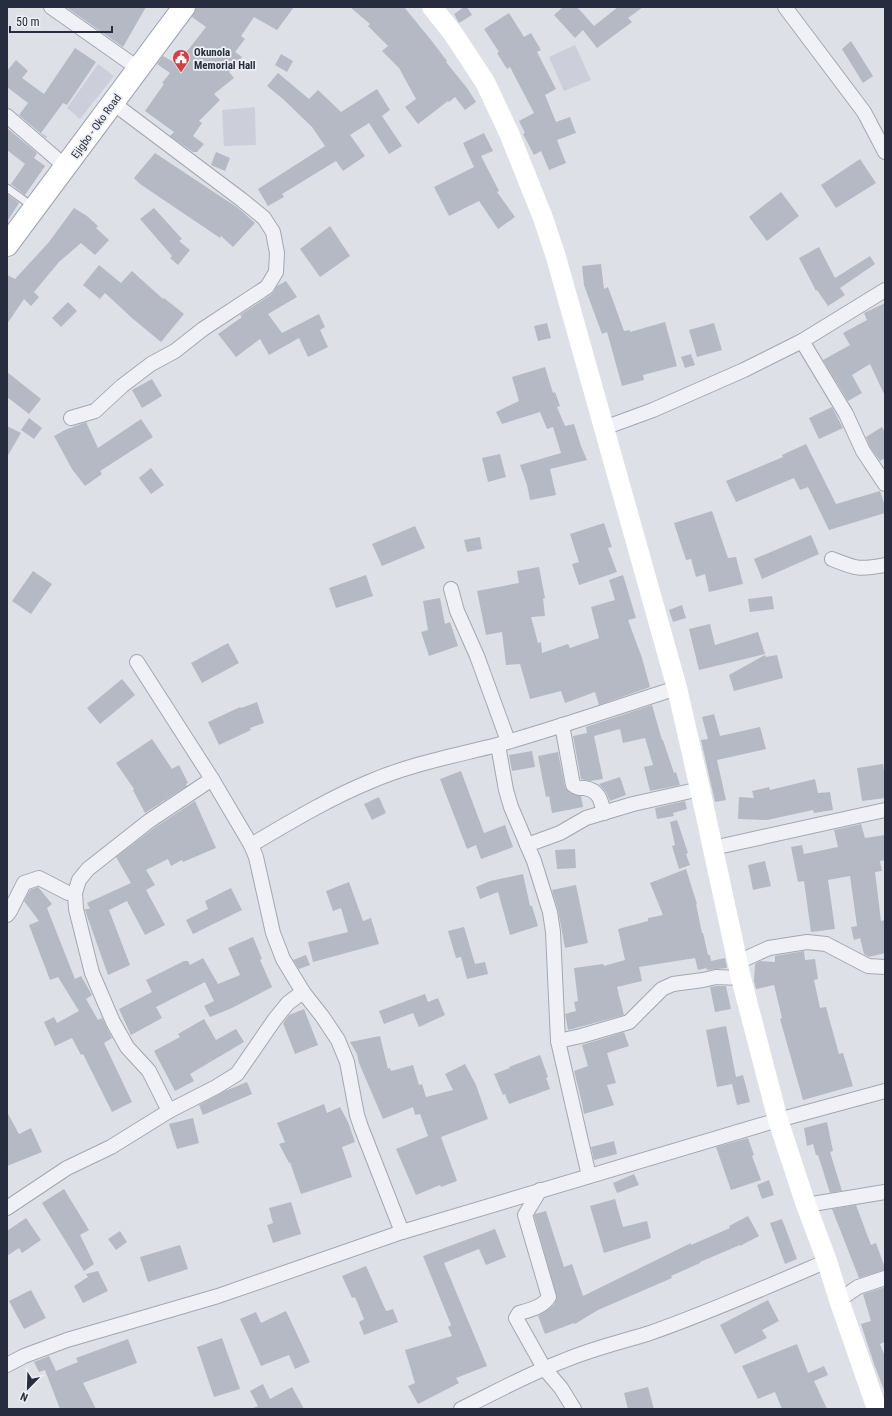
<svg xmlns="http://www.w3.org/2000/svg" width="892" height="1416" viewBox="0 0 892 1416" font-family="'Roboto Condensed',sans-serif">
	<rect width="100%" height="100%" fill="#dde0e7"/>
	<g fill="#cccfd9">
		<polygon points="575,45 591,80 564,91 549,57"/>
		<polygon points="98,64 114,76 80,119 67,108"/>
		<polygon points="255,107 256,145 224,146 222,110"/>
	</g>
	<g fill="#b5b9c4">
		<polygon points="66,7 146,7 123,47"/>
		<polygon points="196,7 294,7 277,30 254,17 241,36 245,39 235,52 242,57 229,72 234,78 214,94 220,100 199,121 202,123 193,136 204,144 197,152 193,152 170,136 174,132 145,111 164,84 162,83 170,73 157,64 163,56 177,64 206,27 192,17"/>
		<polygon points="350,7 404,7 431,40 447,61 446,62 467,88 476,102 465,110 455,97 449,102 448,101 418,124 405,107 416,99 399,68 382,51 388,46 368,26 370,24"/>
		<polygon points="464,7 467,7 472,15 459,23 454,14"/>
		<polygon points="563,7 577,7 594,26 618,7 643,7 628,18 632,22 597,48 583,30 575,38 554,15"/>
		<polygon points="509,13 524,37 531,33 541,50 537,52 556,89 545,95 556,122 570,117 576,133 557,140 566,163 549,170 541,151 534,155 523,134 525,133 519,121 534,113 510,67 507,69 497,53 499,52 484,29"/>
		<polygon points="851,41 873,76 863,83 842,49"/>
		<polygon points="75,48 96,62 67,105 63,103 41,133 47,137 46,138 19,115 28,103 7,87 7,71 16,60 28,71 22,78 44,94"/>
		<polygon points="281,54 293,61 287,72 275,65"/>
		<polygon points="278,73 309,99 318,90 341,112 377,89 390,110 382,116 402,146 389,154 369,123 350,135 365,156 343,171 336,161 282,194 284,197 268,206 258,189 325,146 312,127 283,99 267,86"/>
		<polygon points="8,129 37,153 34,158 45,166 25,195 11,184 25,164 7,150 7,130"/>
		<polygon points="484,133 493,151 481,156 499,191 497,192 515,217 498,229 479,201 449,216 434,187 474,167 463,143"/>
		<polygon points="216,152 230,158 225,171 211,165"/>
		<polygon points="155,153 238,208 255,223 233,247 221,236 220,238 140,184 134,178"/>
		<polygon points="860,159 876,183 836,208 821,185"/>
		<polygon points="781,192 799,216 767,241 749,217"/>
		<polygon points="7,194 19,203 7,222"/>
		<polygon points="74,208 87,216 98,226 96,228 109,240 95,255 81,243 59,262 34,292 39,297 31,306 24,299 7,324 7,275 15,279 49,242"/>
		<polygon points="154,208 182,239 179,241 190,250 178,265 170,258 172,256 140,219"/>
		<polygon points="330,226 350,256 320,277 300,249"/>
		<polygon points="819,247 835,278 870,256 875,264 840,288 845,295 828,306 817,290 816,291 799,258"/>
		<polygon points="601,264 604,289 608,287 624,331 630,330 630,332 665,322 677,366 643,375 644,380 622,386 607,332 602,334 584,285 582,266"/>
		<polygon points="99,265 121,283 132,271 163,299 164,298 184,314 161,342 132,318 105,293 100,299 83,285"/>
		<polygon points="286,281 297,297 268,314 282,333 319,314 325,327 320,330 328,347 308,357 299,338 269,355 260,339 236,357 218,334 242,317 240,315 272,294 277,286"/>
		<polygon points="68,302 77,311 61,327 52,318"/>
		<polygon points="885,303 885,396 870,364 852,375 862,393 848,401 823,360 850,345 843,333 867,320 864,313"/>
		<polygon points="547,323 551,338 538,341 534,326"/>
		<polygon points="714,323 722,350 697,357 689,330"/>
		<polygon points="691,354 695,365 685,368 681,357"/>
		<polygon points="545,367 553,393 555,392 560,406 557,407 565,426 574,424 581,446 587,460 550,469 556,495 530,500 527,485 520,465 561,453 553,427 547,429 540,412 502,424 496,412 519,401 512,377"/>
		<polygon points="7,372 41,399 29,414 7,397"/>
		<polygon points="152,379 162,396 142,408 132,390"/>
		<polygon points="832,407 843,428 819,439 809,418"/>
		<polygon points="29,418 42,428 34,439 21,430"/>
		<polygon points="141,419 153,437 100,471 102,474 85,486 72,469 54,436 65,430 86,422 98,448"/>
		<polygon points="7,426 21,433 7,457"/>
		<polygon points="882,427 885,433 885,458 880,461 870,447 866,437"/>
		<polygon points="806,444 836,504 880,491 885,506 885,513 829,530 808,487 800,490 794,478 736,502 726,481 783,457 782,455"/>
		<polygon points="500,454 506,477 488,482 482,458"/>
		<polygon points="151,468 164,485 151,494 139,478"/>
		<polygon points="712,511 728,558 736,557 743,584 709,592 705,574 696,577 691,559 686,560 674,523"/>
		<polygon points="604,523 612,547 608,548 617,572 579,585 572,564 579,562 570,534"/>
		<polygon points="415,526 425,548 382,566 372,544"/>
		<polygon points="811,535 819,554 762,579 754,559"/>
		<polygon points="480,537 482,549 467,552 464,540"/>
		<polygon points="539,567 545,598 543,599 545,616 531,617 538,643 541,642 542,653 568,644 570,648 599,638 591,607 615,600 609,580 623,575 636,618 628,620 642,658 650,687 599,705 595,692 565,703 561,691 530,699 520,664 506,665 502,632 486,635 477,591 519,583 517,571"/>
		<polygon points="33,571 52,584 31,614 12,601"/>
		<polygon points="366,575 373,596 336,608 329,588"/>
		<polygon points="772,596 774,609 750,612 748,599"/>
		<polygon points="440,598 445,624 450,622 458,646 429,656 421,632 428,630 423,601"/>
		<polygon points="682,605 686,618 673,622 669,610"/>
		<polygon points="710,624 715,645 758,632 765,654 699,670 689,629"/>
		<polygon points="228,643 239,663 202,683 191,663"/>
		<polygon points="765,655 766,657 777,655 783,678 734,691 729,675"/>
		<polygon points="122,679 135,695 100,724 87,708"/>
		<polygon points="257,702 264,723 250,728 251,730 219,745 208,722 240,707 241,708"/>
		<polygon points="652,705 662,740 663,740 674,773 676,772 680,785 650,791 644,767 653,765 645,738 623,743 620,729 594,736 603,779 590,781 581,779 573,736 587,733 586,727"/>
		<polygon points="714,714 720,736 760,727 766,749 717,760 726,800 715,802 701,740 708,739 702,717"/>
		<polygon points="152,739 172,769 179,765 188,783 186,784 187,786 145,813 133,790 134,789 116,763"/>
		<polygon points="532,751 535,767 512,771 509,755"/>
		<polygon points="558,752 565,787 570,793 581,796 583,807 552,813 549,796 546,797 538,756"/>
		<polygon points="883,764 885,778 885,798 862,801 857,768"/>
		<polygon points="461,771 484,833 505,825 513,847 481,859 476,845 467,849 440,779"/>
		<polygon points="620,777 626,795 610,801 606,792 599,784"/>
		<polygon points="815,779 818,793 830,792 833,810 814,813 813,810 767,820 738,819 739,797 754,798 752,791 769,787 770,790"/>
		<polygon points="379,797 386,813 372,820 364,804"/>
		<polygon points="195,801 216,848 183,862 182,860 171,866 168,859 146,870 155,885 146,890 165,925 145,935 127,901 109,910 130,965 108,975 86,913 85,909 90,909 87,903 131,883 116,857 154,828"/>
		<polygon points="685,801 687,809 673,813 674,816 657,819 655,808"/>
		<polygon points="677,820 688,853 686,854 690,865 679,869 672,846 675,845 670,822"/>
		<polygon points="861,824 865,838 885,835 885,860 880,861 882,871 875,872 881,921 885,920 885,953 869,957 864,954 860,938 854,940 851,927 857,926 850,876 828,880 835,929 811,932 804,881 798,882 791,847 802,845 804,854 838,847 834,830"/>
		<polygon points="575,849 576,868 557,869 555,850"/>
		<polygon points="765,861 771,886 753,890 748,865"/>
		<polygon points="686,869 697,904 696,904 702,933 703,933 708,955 710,955 711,961 725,958 727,968 707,970 706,968 698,970 695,958 639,967 642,981 617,987 624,1015 568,1030 565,1014 576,1011 574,1002 578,1001 574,968 603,964 604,966 625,960 618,929 648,921 648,918 663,915 650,883"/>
		<polygon points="523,874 530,906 532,906 538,926 510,935 498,892 480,899 476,887 490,881"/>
		<polygon points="349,882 363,921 371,918 379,944 313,962 308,942 348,932 341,908 333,911 326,891"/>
		<polygon points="576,885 588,943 565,948 558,910 552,890"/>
		<polygon points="38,887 52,904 47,908 75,979 81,976 92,995 86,999 98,1020 102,1018 112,1038 104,1043 132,1102 112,1112 83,1054 81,1055 72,1038 55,1046 44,1022 54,1017 57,1023 79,1011 58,977 50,980 29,925 39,921 24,901 30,890"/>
		<polygon points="231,888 242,910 193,934 186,920 208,909 205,901"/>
		<polygon points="464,927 475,964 485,962 488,974 467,979 461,957 456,958 448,931"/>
		<polygon points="253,937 262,959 260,960 272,987 232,1008 210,1017 204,1006 214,1001 205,982 156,1007 162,1018 131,1035 119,1009 152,992 146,980 184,961 188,961 190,965 203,958 218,984 240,975 228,948"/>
		<polygon points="804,951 805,960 815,959 818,979 814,980 820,1008 826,1007 839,1054 843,1053 853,1086 803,1100 780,1019 782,1018 774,985 756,989 754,981 755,964 760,961 775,962 775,956"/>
		<polygon points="306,955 310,965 299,969 293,960"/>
		<polygon points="717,986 726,986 731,1009 715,1012 710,987"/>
		<polygon points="425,994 428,1002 438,998 445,1015 419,1027 413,1013 384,1024 379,1011"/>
		<polygon points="304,1009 318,1045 295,1054 283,1023 289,1015"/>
		<polygon points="204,1019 216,1040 236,1029 244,1042 190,1074 194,1081 175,1091 154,1051 180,1037 178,1034"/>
		<polygon points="726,1026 736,1077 743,1075 750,1102 737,1105 732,1084 717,1087 706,1030"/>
		<polygon points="624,1032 629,1046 607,1053 616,1083 607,1085 614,1105 584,1114 582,1103 574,1071 588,1066 582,1045"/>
		<polygon points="380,1036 388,1069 390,1068 391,1071 413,1065 419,1085 422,1084 426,1097 453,1090 445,1074 465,1064 476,1085 488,1119 441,1137 457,1181 441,1187 440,1185 416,1195 396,1149 428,1136 420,1114 415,1115 413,1107 383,1119 359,1063 357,1054 350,1042"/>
		<polygon points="540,1055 548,1077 546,1078 550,1089 509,1104 505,1094 503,1095 494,1074 510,1068 509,1067"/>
		<polygon points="247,1082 252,1094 203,1115 199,1105 225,1091"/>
		<polygon points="324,1104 327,1113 340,1107 348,1122 355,1142 342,1147 352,1177 301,1194 290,1162 289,1163 279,1144 285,1142 277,1123"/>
		<polygon points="7,1112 19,1134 31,1128 42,1152 7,1166"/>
		<polygon points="193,1118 199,1143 177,1149 169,1124"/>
		<polygon points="827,1122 833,1151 830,1152 842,1191 830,1193 818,1155 816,1155 813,1144 807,1146 804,1128"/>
		<polygon points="748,1138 754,1155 752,1156 761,1180 731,1190 716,1147"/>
		<polygon points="614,1141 617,1154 594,1160 591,1147"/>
		<polygon points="634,1174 639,1185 617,1193 613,1183"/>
		<polygon points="769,1180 774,1195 762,1199 757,1185"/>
		<polygon points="64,1189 89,1230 80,1235 94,1264 84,1271 42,1203"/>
		<polygon points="615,1199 623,1227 647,1221 651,1238 604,1253 590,1206"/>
		<polygon points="291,1202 301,1234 273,1243 267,1225 273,1223 269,1208"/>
		<polygon points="856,1205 871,1245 876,1243 885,1268 885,1270 859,1278 832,1209"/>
		<polygon points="546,1211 564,1267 572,1264 583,1296 691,1243 691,1245 730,1228 729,1226 748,1216 759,1236 740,1246 740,1245 700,1262 700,1263 671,1276 672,1278 598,1310 575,1324 574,1323 545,1334 538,1316 554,1305 557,1298 534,1216 535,1214"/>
		<polygon points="26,1218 41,1240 22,1253 19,1248 7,1256 7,1231"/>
		<polygon points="782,1219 797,1259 785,1264 770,1223"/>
		<polygon points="495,1229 506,1257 486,1265 479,1249 444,1263 487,1366 456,1378 459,1383 418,1404 408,1386 415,1383 405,1350 452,1336 448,1327 451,1325 423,1256"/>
		<polygon points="120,1231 127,1242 116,1250 108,1239"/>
		<polygon points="180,1245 188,1269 148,1282 140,1257"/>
		<polygon points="366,1266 386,1311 393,1309 398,1322 364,1335 359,1322 364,1319 355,1297 352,1298 342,1276"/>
		<polygon points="98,1271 108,1291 83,1303 74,1286 88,1277 86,1274"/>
		<polygon points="885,1287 885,1342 880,1344 885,1357 884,1390 874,1364 861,1324 871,1321 863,1294"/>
		<polygon points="31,1290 46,1318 24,1329 9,1301"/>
		<polygon points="768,1300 779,1321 762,1330 767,1338 735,1354 720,1325"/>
		<polygon points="286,1311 310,1362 295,1369 289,1355 261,1366 240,1319 256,1312 261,1323"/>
		<polygon points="222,1338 240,1389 214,1397 197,1347"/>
		<polygon points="128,1339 137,1363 83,1383 96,1409 60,1409 45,1370 39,1372 34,1362 49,1356 56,1371 78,1362 76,1358"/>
		<polygon points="797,1344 808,1373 824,1366 828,1375 814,1381 827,1409 782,1409 775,1392 758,1399 742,1366"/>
		<polygon points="263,1384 270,1399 292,1387 304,1409 251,1409 258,1406 250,1391"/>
		<polygon points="648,1387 654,1409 628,1409 624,1393"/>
	</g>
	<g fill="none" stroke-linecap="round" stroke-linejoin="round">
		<defs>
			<polyline id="lane" points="7,188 32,206"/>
			<g id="street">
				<polyline points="51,7 139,69"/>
				<polyline points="785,7 864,112 885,152"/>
				<polyline points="7,116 66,167"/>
				<polyline points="802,341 846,414 863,451 885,484"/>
				<polyline points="71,418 95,411 122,386 151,364 175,351 203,329 267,287 276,272 277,253 273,232 264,218 242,200 113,103"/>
				<polyline points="604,428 653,410 744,370 802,341 885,290"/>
				<path d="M832,559C857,569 859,570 885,565"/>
				<polyline points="451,589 457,611 477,656 508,741"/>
				<polyline points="137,662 212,779 251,845 256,857 273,933 283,959 303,992 322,1016 338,1040 347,1062 357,1115 361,1127 402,1232"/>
				<path d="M562,725L573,785C577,788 579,788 584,788C599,790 601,800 604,813"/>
				<polyline points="498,745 506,790 511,807 534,861 550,912 553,932 558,1041 589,1176"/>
				<path d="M251,845C290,822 328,799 369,782C410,764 454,756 497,745C558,728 617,707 677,688"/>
				<polyline points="527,845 560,833 586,818 633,804 700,789"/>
				<polyline points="713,848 885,810"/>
				<polyline points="7,915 10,911 24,883 39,878 68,893 75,893"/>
				<polyline points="738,962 769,948 807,942 826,944 868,966 885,967"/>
				<polyline points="558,1041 581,1036 629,1022 662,989 673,984 703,980 716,977 741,978"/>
				<polyline points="169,1111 149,1071 127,1047 113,1022 92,973 76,909 75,893 79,880 88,869 149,821 212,779"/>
				<path d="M540,1190L525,1215L549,1297C543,1307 530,1310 519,1313L516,1318L544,1368L561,1388L574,1409"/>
				<polyline points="806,1205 885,1192"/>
				<polyline points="7,1208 67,1168 111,1147 169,1111 216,1087 237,1074 275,1019 288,1003 303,992"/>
				<polyline points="839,1300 858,1287 885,1278"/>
				<polyline points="7,1365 24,1356 67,1340 218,1296 402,1232 778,1120 885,1091"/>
				<path d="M461,1409C494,1393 528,1374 563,1361C591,1349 621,1342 650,1333C710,1312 769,1286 827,1261"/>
			</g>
			<polyline id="primary" points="7,245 184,7"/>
		</defs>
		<use href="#lane" stroke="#a3a7b1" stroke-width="9"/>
		<use href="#street" stroke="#a3a7b1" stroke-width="16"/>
		<use href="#primary" stroke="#9da3b3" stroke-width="24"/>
		<use href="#lane" stroke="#f0f1f6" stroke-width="7"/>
		<use href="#street" stroke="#f0f1f6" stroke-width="14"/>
		<polyline stroke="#fff" stroke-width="20" points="432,7 452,32 485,82 509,133 543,218 556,257 677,688 700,789 741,978 778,1120 806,1205 827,1261 839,1300 877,1409"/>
		<use href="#primary" stroke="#fff" stroke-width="22"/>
	</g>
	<defs>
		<symbol id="civic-pin" viewBox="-11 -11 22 30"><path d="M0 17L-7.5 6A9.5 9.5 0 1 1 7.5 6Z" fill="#ce4145" stroke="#edeff5"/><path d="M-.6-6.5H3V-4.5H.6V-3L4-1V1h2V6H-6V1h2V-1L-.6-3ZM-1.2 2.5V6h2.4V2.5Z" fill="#fff"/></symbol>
	</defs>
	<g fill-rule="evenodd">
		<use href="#civic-pin" x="171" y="48" width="20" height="27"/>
	</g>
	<g text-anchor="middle" stroke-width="3.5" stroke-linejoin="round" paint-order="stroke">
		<g font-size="11" font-weight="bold" fill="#272d3e" stroke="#edeff5" text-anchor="start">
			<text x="194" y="56">Okunola<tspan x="194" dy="13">Memorial Hall</tspan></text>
		</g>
		<g font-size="11" fill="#272d3e" stroke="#edeff5">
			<text transform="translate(96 126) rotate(-54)" y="4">Ejigbo - Oko Road</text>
		</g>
	</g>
	<rect width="892" height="1416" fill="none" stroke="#272d3e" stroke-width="16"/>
	<g transform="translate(28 1388) rotate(203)" stroke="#edeff5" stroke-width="3" paint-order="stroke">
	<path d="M0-3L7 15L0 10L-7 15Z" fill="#272d3e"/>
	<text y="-6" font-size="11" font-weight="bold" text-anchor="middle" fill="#272d3e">N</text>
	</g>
	<path d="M10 26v6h102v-6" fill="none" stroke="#272d3e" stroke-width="2"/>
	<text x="16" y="26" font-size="12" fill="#272d3e" stroke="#edeff5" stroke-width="3" paint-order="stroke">50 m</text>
</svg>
